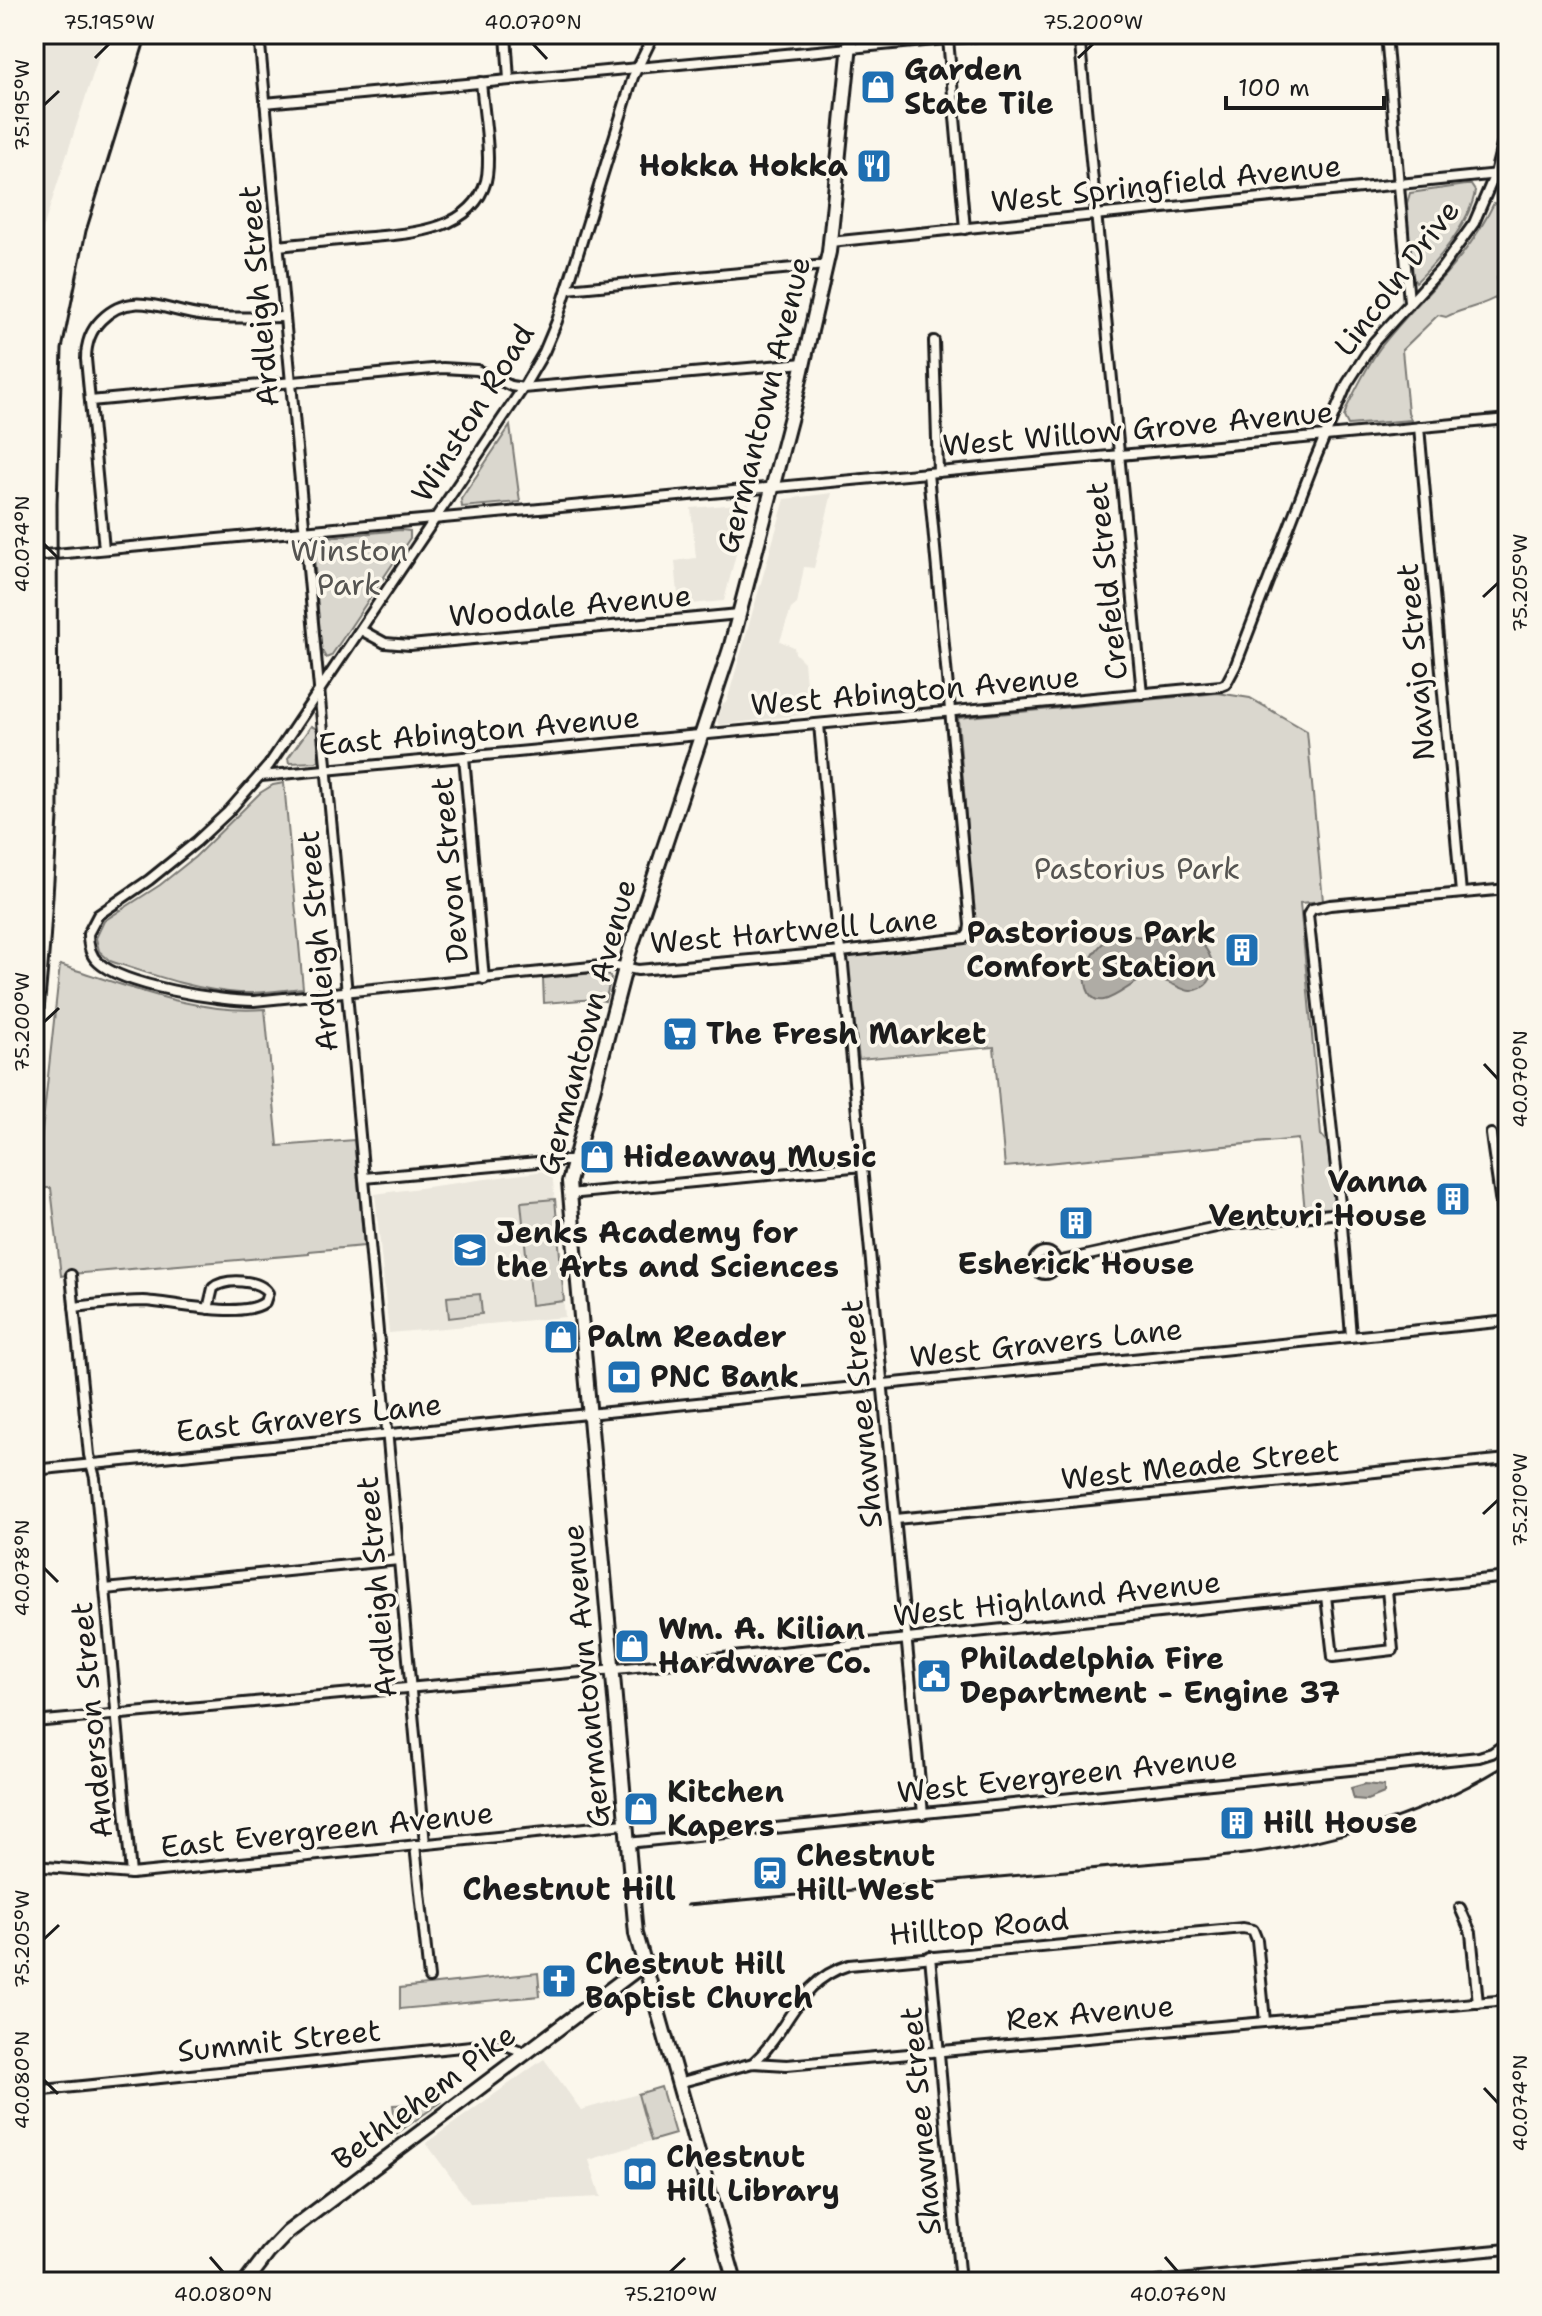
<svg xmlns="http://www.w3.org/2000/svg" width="1542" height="2316" viewBox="0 0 1542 2316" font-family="'Shantell Sans',sans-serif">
	<rect width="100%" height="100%" fill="#fbf7ec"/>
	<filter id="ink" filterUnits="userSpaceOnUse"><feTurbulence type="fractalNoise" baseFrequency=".0125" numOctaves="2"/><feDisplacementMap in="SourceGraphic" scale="16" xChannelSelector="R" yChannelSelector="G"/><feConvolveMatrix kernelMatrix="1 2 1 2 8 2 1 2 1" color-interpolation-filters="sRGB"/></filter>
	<g filter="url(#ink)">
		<g fill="#eae6dc">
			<polygon points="34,34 106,34 34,256"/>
			<polygon points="832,493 814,568 804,567 797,604 791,609 780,641 794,647 795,653 804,662 809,714 719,725 717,721 722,704 727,701 785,499"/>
			<polygon points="749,503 724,601 679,605 675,561 696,558 691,508"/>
			<polygon points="552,1170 565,1317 389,1333 375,1194"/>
			<polygon points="544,2059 581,2110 638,2094 651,2141 589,2160 601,2197 470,2203 426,2143"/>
		</g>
		<g fill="#dad7ce" stroke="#7b7a75" stroke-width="2">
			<path d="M1466,185H1471L1475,191C1471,221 1437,262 1416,282L1411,273L1407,203L1410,193Z"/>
			<path d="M1494,203L1501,206L1508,215V260L1497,278L1500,295C1483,307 1462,308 1446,317L1438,315L1402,350L1408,412L1411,420L1348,425L1344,417L1347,407C1357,387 1367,366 1380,348C1421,295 1464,266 1494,203Z"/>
			<polygon points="510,426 520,502 462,507 461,499"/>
			<polygon points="401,530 410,531 410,538 331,656 326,658 321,649 313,540 317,538"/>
			<polygon points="1218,693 1250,698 1307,731 1323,901 1300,903 1321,1135 1327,1142 1335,1202 1327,1210 1305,1212 1298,1139 1005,1167 994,1047 859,1059 847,962 849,957 862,952 962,944 974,936 972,890 958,718"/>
			<polygon points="311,726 317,729 319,760 316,762 289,763 288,758"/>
			<path d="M284,783L303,988C282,990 261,994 240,993C195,990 153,975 110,961L99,951L96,938L104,921L160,885L195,857L260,793L273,785Z"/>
			<path d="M60,965C126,985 195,1015 265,1009L278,1146L354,1140L364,1246L309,1251V1254L71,1274L61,1276L51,1188H36Z"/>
			<polygon points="605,972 611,978 605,1001 595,999 544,1003 543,978"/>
			<polygon points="555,1199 564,1301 531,1305 521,1202"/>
			<polygon points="480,1294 482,1314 449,1318 447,1297"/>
			<polygon points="538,1973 540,1996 400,2009 400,1988"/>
			<polygon points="661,2087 675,2134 651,2141 638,2094"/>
			<polygon points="440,2103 397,2133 393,2105"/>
		</g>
		<g fill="#afaca5" stroke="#74726e" stroke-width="2">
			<path d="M1119,935L1160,938L1192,936C1215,949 1224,986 1191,991C1182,992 1164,975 1144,979C1129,982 1097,1019 1087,988C1085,980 1085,971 1089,963C1095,950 1105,938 1119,935Z"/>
			<polygon points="1365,1784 1384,1786 1384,1793 1367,1800 1354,1799 1351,1788"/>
		</g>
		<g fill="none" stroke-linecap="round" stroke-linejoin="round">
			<defs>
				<g id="minor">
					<polyline points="259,34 425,1844"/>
					<polyline points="506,34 509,80"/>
					<path d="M654,34L633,77L557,321L544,352L523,388L269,765L228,812L196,842L149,880L98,915L88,934C88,945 90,955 98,962C123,986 220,1001 254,1001L611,965L638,970L841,952L965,938L969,933L970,925L928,473"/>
					<polyline points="1079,34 1142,694"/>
					<polyline points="1386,34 1409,302"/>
					<polyline points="948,39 965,229"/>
					<polyline points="265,103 999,34"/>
					<polyline points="830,242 1508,173"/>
					<path d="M278,246C305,243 332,241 359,238C403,234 471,234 486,181C492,158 483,108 481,82"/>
					<polyline points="567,289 826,265"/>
					<polyline points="934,341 938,472"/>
					<polyline points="90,401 443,368 477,370 511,386 523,388 804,363"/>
					<polyline points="1419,427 1461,893"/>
					<path d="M104,549L86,359C86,343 90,331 101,320C132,288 166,312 205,316C231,319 258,317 285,317"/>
					<polyline points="34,556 1508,419"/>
					<polyline points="361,630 385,643 410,645 739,614"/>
					<polyline points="819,724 838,938 843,965 923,1814"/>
					<polyline points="464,757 484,979"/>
					<polyline points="261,776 1221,686 1226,684 1235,667 1314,462 1347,384 1374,342 1441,269 1474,223 1495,174 1508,121"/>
					<path d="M1491,1134C1497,1181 1506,1227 1508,1274"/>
					<polyline points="364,1178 548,1161 573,1161"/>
					<polyline points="569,1194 863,1166"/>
					<circle cx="1045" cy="1263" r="11"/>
					<polyline points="1057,1262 1230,1224 1341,1213"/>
					<polyline points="71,1275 89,1455 95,1478 131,1874"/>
					<path d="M74,1307C97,1305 120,1301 143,1301C171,1302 243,1320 265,1302L268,1293C259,1279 225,1278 213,1288L208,1309"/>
					<polyline points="1508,1325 1508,1334"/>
					<polyline points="1351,1336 1341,1213 1308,915 1312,909 1330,905 1508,889"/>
					<polyline points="34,1470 1508,1321"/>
					<polyline points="896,1519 1508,1459"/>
					<polyline points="105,1589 399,1560"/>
					<polyline points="1326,1596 1333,1657 1393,1650 1387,1590"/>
					<polyline points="34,1722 626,1668 1508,1577"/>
					<polyline points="627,1843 1479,1757 1492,1753 1508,1742"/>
					<polyline points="415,1845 429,1978"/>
					<polyline points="34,1866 131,1874 625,1824"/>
					<polyline points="1460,1908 1471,1933 1478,2003"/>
					<polyline points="930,1956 960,2282"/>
					<path d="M753,2063C790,2030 796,1981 849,1965L1243,1928L1253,1930L1257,1940L1265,2021"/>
					<polyline points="678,2083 753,2063 787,2065 1508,2000"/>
					<polyline points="34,2091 481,2045 505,2045 527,2053"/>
					<polyline points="1157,2282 1508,2249"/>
				</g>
				<g id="primary">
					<polyline points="246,2282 268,2253 288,2232 644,1964"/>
					<polyline points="735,2282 636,1934 569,1182 629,953 730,649 795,401 829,252 851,34"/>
				</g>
			</defs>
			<use href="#minor" stroke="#1c1c1c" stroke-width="14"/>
			<use href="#primary" stroke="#1c1c1c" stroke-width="18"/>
			<use href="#minor" stroke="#fbf7ec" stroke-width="8"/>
			<use href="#primary" stroke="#fbf7ec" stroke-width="12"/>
			<g stroke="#1c1c1c" stroke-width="3">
				<polyline points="34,1126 50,943 58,818 57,503 62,349 86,231 147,34"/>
				<path d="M687,1905L1212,1858C1318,1847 1417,1820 1508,1764"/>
			</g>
		</g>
	</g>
	<path fill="none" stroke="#1c1c1c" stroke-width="3" d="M533,44L547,59M95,58L109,44M1078,58L1093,44M44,105L59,91M44,544L58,558M1483,597L1498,583M44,1022L59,1008M1484,1064L1498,1079M1483,1514L1498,1500M44,1568L58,1582M44,1939L59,1925M44,2080L58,2094M1484,2088L1498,2103M210,2257L223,2272M1165,2257L1178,2272M670,2272L685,2258"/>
	<defs>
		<symbol id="shop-square" viewBox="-11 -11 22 22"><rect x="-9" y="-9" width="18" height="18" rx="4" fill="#1f6fb2" stroke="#fbf7ec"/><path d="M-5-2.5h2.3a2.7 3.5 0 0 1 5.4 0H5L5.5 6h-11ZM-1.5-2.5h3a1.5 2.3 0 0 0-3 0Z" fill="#fff"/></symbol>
		<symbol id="restaurant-square" viewBox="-11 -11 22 22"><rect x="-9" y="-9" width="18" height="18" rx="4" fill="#1f6fb2" stroke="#fbf7ec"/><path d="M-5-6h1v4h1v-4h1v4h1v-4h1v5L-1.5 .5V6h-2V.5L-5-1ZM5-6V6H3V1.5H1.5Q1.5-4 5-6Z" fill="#fff"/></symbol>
		<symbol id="building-square" viewBox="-11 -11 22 22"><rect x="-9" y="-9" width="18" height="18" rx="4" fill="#1f6fb2" stroke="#fbf7ec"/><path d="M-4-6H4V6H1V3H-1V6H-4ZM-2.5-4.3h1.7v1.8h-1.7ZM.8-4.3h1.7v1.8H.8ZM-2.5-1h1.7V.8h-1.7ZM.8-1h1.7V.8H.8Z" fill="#fff"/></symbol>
		<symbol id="supermarket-square" viewBox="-11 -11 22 22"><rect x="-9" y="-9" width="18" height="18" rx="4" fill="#1f6fb2" stroke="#fbf7ec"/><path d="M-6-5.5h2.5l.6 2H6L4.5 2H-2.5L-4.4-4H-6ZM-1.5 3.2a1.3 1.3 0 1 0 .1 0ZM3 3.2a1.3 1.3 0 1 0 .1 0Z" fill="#fff"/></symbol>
		<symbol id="school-square" viewBox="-11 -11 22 22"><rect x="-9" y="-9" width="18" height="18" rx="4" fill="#1f6fb2" stroke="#fbf7ec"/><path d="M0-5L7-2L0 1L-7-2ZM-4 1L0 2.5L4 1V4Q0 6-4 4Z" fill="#fff"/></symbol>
		<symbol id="bank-square" viewBox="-11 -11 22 22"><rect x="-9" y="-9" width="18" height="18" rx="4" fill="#1f6fb2" stroke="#fbf7ec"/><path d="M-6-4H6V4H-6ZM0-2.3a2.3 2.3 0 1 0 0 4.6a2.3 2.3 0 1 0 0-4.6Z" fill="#fff"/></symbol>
		<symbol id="civic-square" viewBox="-11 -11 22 22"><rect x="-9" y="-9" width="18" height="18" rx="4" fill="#1f6fb2" stroke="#fbf7ec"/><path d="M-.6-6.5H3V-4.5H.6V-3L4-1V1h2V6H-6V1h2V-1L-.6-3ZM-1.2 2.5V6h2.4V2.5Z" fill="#fff"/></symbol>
		<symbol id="station-square" viewBox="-11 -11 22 22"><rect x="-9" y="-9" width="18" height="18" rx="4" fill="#1f6fb2" stroke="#fbf7ec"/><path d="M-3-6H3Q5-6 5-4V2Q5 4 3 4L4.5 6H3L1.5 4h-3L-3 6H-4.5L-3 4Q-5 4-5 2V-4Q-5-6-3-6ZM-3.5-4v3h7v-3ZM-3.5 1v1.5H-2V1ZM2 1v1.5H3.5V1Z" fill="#fff"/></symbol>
		<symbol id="church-square" viewBox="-11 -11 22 22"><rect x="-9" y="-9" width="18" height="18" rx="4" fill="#1f6fb2" stroke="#fbf7ec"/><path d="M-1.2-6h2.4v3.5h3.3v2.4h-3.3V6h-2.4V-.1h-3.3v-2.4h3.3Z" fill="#fff"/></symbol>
		<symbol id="library-square" viewBox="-11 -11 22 22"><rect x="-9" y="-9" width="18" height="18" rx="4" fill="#1f6fb2" stroke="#fbf7ec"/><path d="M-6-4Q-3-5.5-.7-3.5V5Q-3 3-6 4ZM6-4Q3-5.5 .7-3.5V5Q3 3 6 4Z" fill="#fff"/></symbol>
	</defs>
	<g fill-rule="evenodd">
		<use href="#shop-square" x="858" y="67" width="40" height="40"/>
		<use href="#restaurant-square" x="854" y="146" width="40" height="40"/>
		<use href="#building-square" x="1222" y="930" width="40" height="40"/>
		<use href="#supermarket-square" x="660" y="1014" width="40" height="40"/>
		<use href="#shop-square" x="577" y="1137" width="40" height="40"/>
		<use href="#building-square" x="1433" y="1179" width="40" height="40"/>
		<use href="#building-square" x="1056" y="1203" width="40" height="40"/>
		<use href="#school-square" x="450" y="1230" width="40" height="40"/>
		<use href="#shop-square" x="541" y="1317" width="40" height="40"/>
		<use href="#bank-square" x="604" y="1357" width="40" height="40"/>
		<use href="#shop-square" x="612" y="1626" width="40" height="40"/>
		<use href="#civic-square" x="914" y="1656" width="40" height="40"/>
		<use href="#shop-square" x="621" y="1789" width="40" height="40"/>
		<use href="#building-square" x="1217" y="1803" width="40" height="40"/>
		<use href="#station-square" x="750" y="1853" width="40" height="40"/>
		<use href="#church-square" x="539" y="1961" width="40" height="40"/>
		<use href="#library-square" x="620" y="2154" width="40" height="40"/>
	</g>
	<g text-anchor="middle" stroke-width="7" stroke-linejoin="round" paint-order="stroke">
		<g font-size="30" font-weight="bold" fill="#1c1c1c" stroke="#fbf7ec" text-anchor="start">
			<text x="904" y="80">Garden<tspan x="904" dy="34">State Tile</tspan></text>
			<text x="848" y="176" text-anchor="end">Hokka Hokka</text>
			<text x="1216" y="943" text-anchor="end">Pastorious Park<tspan x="1216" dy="34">Comfort Station</tspan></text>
			<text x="706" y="1044">The Fresh Market</text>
			<text x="623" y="1167">Hideaway Music</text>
			<text x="1427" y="1192" text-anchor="end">Vanna<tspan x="1427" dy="34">Venturi House</tspan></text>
			<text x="496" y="1243">Jenks Academy for<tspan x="496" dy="34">the Arts and Sciences</tspan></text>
			<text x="1076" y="1274" text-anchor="middle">Esherick House</text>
			<text x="587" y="1347">Palm Reader</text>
			<text x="650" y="1387">PNC Bank</text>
			<text x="658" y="1639">Wm. A. Kilian<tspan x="658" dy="34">Hardware Co.</tspan></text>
			<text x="960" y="1669">Philadelphia Fire<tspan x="960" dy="34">Department - Engine 37</tspan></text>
			<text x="667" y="1802">Kitchen<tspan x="667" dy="34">Kapers</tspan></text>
			<text x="1263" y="1833">Hill House</text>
			<text x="796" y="1866">Chestnut<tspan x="796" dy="34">Hill West</tspan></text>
			<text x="585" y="1974">Chestnut Hill<tspan x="585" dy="34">Baptist Church</tspan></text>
			<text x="666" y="2167">Chestnut<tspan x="666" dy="34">Hill Library</tspan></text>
		</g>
		<g font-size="30" fill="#1c1c1c" stroke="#fbf7ec">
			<text transform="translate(1166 184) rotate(-6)" y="10">West Springfield Avenue</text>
			<text transform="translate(1397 278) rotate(-53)" y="10">Lincoln Drive</text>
			<text transform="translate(259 296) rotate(-95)" y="10">Ardleigh Street</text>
			<text transform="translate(764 405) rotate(-76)" y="10">Germantown Avenue</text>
			<text transform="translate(473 413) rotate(-58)" y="10">Winston Road</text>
			<text transform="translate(1138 429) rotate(-5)" y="10">West Willow Grove Avenue</text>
			<text transform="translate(1107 581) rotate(-96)" y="10">Crefeld Street</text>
			<text transform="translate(570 606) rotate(-5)" y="10">Woodale Avenue</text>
			<text transform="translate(1416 662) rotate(-95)" y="10">Navajo Street</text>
			<text transform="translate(915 691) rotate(-5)" y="10">West Abington Avenue</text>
			<text transform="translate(479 731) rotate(-5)" y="10">East Abington Avenue</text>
			<text transform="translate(450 870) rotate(-95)" y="10">Devon Street</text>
			<text transform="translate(794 931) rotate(-5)" y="10">West Hartwell Lane</text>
			<text transform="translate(318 941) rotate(-95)" y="10">Ardleigh Street</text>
			<text transform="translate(587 1027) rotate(-75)" y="10">Germantown Avenue</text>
			<text transform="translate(1046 1343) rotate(-6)" y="10">West Gravers Lane</text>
			<text transform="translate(862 1414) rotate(-95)" y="10">Shawnee Street</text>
			<text transform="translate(309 1418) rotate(-6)" y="10">East Gravers Lane</text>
			<text transform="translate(1200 1465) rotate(-6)" y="10">West Meade Street</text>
			<text transform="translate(377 1587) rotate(-95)" y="10">Ardleigh Street</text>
			<text transform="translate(1057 1599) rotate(-6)" y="10">West Highland Avenue</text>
			<text transform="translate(586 1676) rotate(-95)" y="10">Germantown Avenue</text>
			<text transform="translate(92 1720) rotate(-95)" y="10">Anderson Street</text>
			<text transform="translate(1067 1775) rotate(-6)" y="10">West Evergreen Avenue</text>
			<text transform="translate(327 1830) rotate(-6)" y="10">East Evergreen Avenue</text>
			<text transform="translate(979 1927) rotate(-5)" y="10">Hilltop Road</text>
			<text transform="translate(1090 2013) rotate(-5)" y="10">Rex Avenue</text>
			<text transform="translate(279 2041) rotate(-6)" y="10">Summit Street</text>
			<text transform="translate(424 2097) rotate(-37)" y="10">Bethlehem Pike</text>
			<text transform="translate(921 2121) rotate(-95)" y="10">Shawnee Street</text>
		</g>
		<g font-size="30" fill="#555451" stroke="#fbf7ec">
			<text x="349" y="561">Winston<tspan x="349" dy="34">Park</tspan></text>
			<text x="1137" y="879">Pastorius Park</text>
		</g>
		<g font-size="32" font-weight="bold" fill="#1c1c1c" stroke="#fbf7ec">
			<text x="569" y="1900">Chestnut Hill</text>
		</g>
	</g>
	<rect width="1542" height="2316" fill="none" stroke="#fbf7ec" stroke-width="88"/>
	<path d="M1226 96v12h158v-12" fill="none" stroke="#1c1c1c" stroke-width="4"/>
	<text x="1238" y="96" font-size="24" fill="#1c1c1c" stroke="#fbf7ec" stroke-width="6" paint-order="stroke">100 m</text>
	<rect x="44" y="44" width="1454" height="2228" fill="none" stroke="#1c1c1c" stroke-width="3"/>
	<g font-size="20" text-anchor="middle" fill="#1c1c1c">
		<text x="109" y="29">75.195°W</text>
		<text x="533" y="29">40.070°N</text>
		<text x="1093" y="29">75.200°W</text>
		<text transform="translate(22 105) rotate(-90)" y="7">75.195°W</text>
		<text transform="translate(22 544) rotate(-90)" y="7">40.074°N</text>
		<text transform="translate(1520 583) rotate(-90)" y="7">75.205°W</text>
		<text transform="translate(22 1022) rotate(-90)" y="7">75.200°W</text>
		<text transform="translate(1520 1079) rotate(-90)" y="7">40.070°N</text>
		<text transform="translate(1520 1500) rotate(-90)" y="7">75.210°W</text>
		<text transform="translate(22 1568) rotate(-90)" y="7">40.078°N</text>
		<text transform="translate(22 1939) rotate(-90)" y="7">75.205°W</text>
		<text transform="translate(22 2080) rotate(-90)" y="7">40.080°N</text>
		<text transform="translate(1520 2103) rotate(-90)" y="7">40.074°N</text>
		<text x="223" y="2301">40.080°N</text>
		<text x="670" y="2301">75.210°W</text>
		<text x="1178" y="2301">40.076°N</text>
	</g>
</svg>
